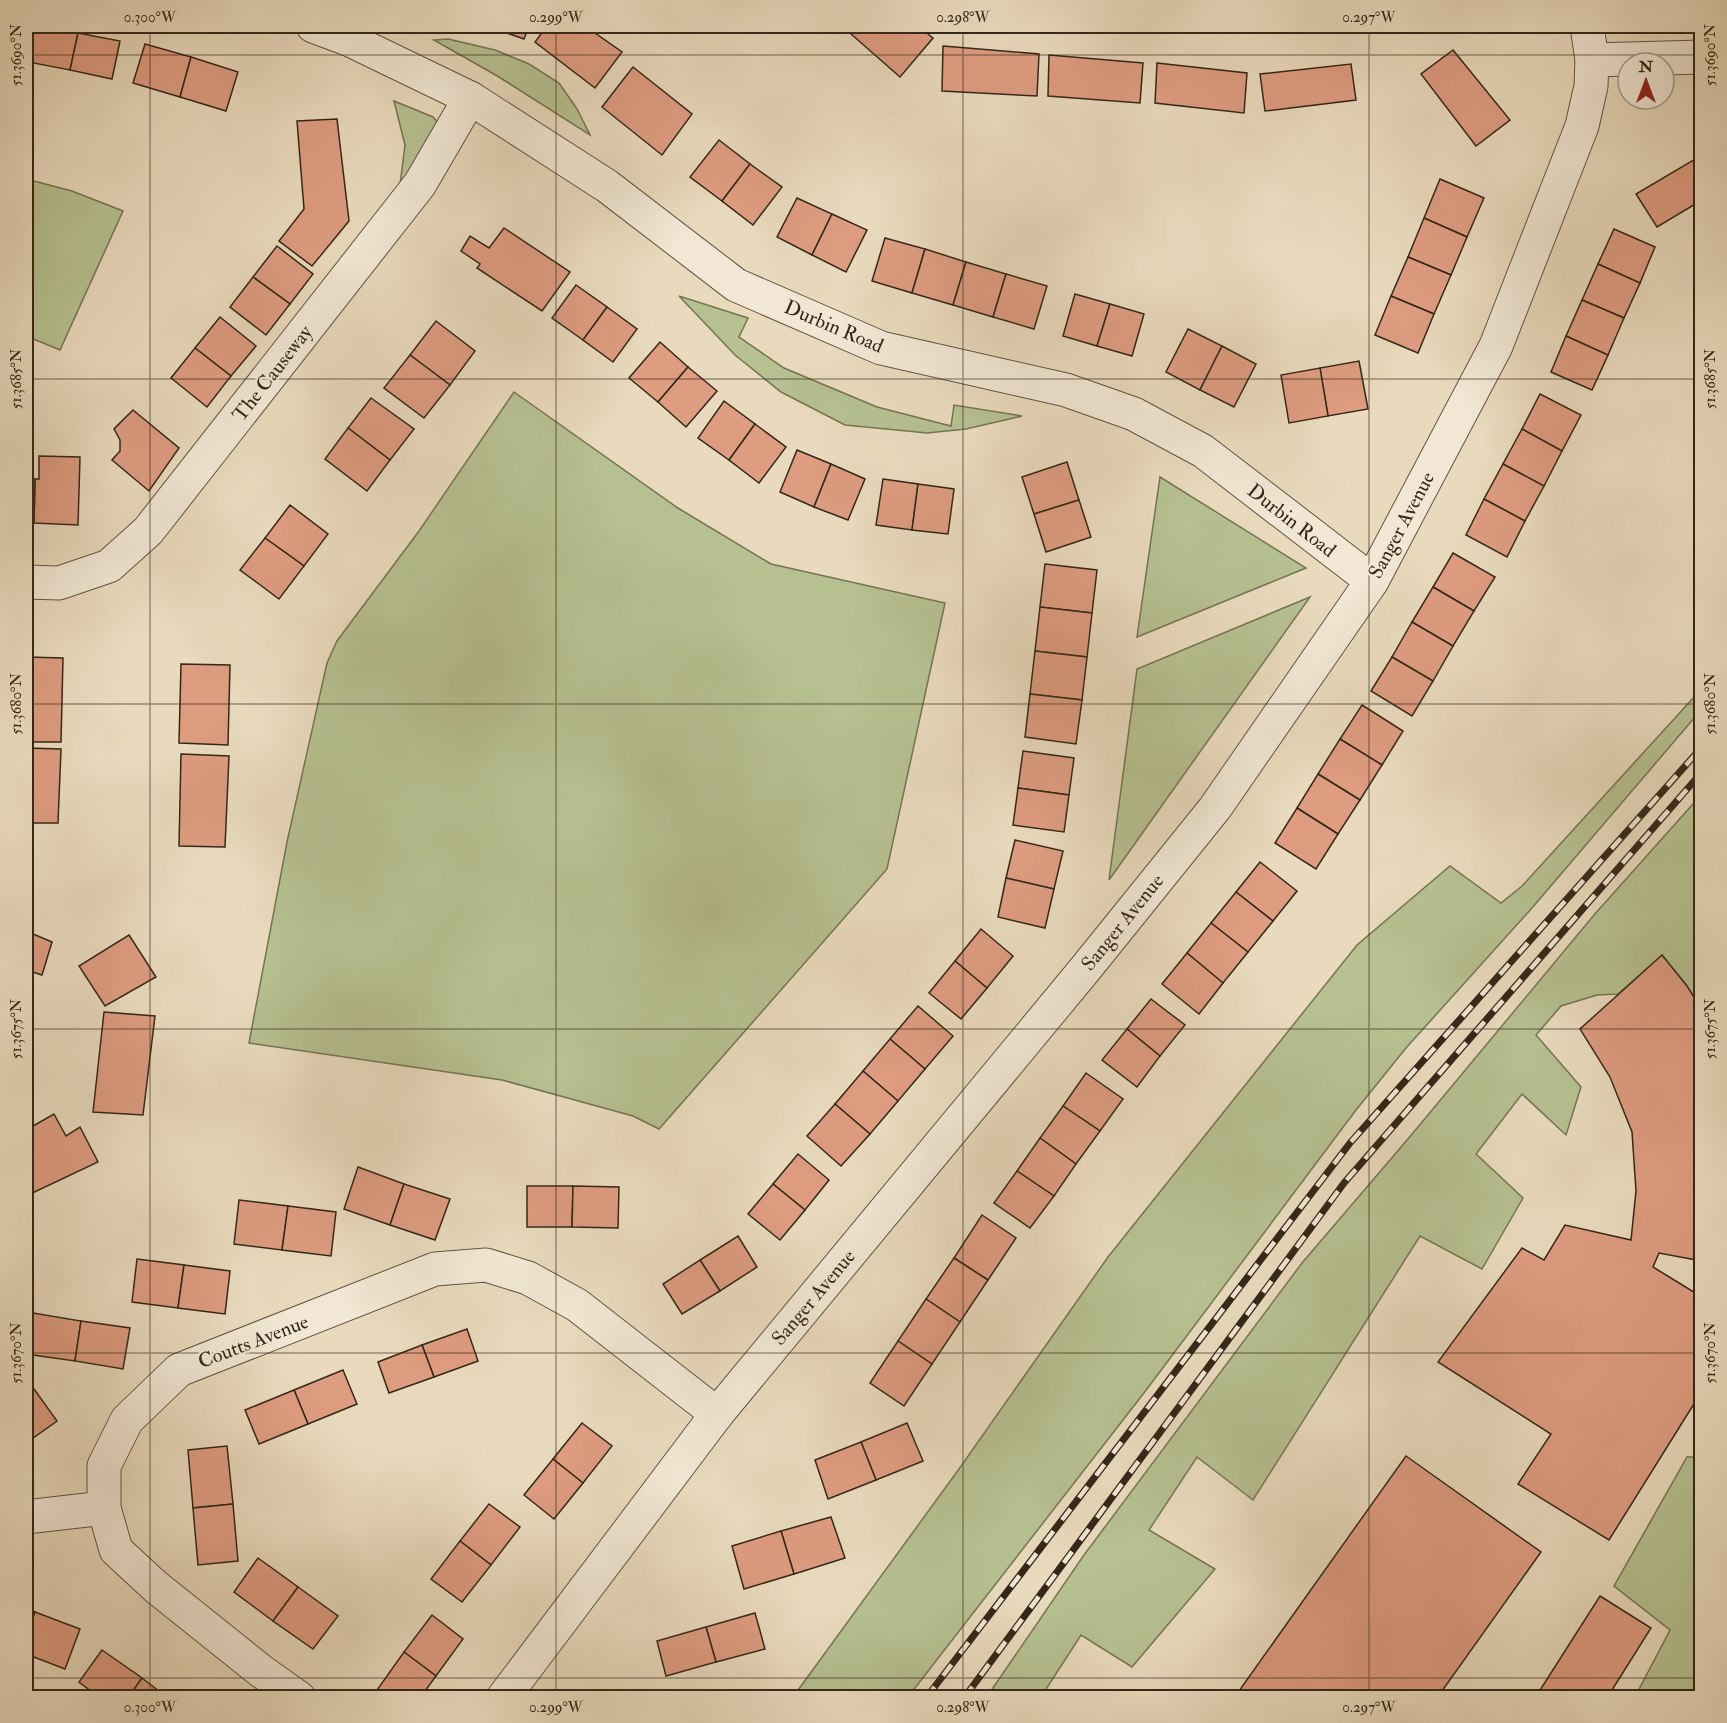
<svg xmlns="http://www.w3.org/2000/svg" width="1727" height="1723" viewBox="0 0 1727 1723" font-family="'IM FELL Double Pica',serif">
	<rect width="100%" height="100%" fill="#e9dabd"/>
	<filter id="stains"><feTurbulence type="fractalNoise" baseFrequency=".00333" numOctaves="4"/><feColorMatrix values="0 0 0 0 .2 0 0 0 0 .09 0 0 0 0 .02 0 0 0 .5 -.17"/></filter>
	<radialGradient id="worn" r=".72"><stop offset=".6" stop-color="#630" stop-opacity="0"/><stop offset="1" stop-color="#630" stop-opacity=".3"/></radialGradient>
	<g fill="#b6c091" stroke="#757454" stroke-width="1.5">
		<polygon points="448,39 495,50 529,64 559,83 577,109 590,135 499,77 434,40"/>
		<polygon points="394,101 433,117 440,125 399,193 405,145"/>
		<polygon points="26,179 72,191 123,211 60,350 26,336"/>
		<polygon points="679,296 748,318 739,337 784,368 877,407 951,426 954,405 1022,416 966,429 927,433 845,425 781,392 735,355"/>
		<polygon points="514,392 678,508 771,564 945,603 887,869 659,1129 633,1116 502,1080 249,1043 287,842 327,663 337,641 419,531"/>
		<polygon points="1160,477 1306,568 1137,637"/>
		<polygon points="1310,597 1109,880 1137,669"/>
		<polygon points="1701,687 1701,710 1532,908 1406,1048 1356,1110 1147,1389 908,1697 793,1697 959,1469 1108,1257 1357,945 1450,866 1501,903 1522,886 1695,696"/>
		<polygon points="1701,795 1701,1010 1687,986 1662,955 1618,994 1597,995 1561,1006 1536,1035 1581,1087 1566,1135 1522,1094 1476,1154 1523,1198 1482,1269 1420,1236 1253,1500 1197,1457 1149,1530 1215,1569 1132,1667 1081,1635 1041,1697 986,1698 1084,1555 1302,1263 1413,1133 1594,915"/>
		<polygon points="1687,1457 1701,1457 1701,1697 1635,1697 1670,1630 1614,1586"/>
	</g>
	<g fill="#de9c81" stroke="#342718" stroke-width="1.5">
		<polygon points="35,26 78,33 70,70 28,62"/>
		<polygon points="487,26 529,26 524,39"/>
		<polygon points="547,26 585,26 622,52 595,88 535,42"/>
		<polygon points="842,26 918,26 933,38 900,77"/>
		<polygon points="78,33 120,41 112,79 70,70"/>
		<polygon points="145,44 191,57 180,97 133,83"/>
		<polygon points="943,46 1039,54 1037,96 942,91"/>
		<polygon points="1453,50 1510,120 1476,146 1421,74"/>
		<polygon points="1049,55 1143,63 1140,103 1048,96"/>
		<polygon points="191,57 238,72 226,111 180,97"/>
		<polygon points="1157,63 1247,73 1244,113 1155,103"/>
		<polygon points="1351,64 1356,100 1265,111 1260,74"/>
		<polygon points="633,67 692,114 662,155 602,107"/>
		<polygon points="337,119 349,221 312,266 279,241 304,209 297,121"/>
		<polygon points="719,140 750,164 722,201 690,177"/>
		<polygon points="1702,155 1702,200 1657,227 1636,194"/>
		<polygon points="750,164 782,187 753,225 722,201"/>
		<polygon points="1440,179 1484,198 1467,237 1424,218"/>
		<polygon points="797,198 832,214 812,255 777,237"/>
		<polygon points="832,214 867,230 846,272 812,255"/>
		<polygon points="1424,218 1467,237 1451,275 1408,257"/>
		<polygon points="504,228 570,272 542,311 477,268 480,264 461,251 470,236 489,248"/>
		<polygon points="1614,229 1655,247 1640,283 1598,264"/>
		<polygon points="885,238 925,249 912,293 872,281"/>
		<polygon points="277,246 313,274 290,304 253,277"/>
		<polygon points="925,249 966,262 953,305 912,293"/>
		<polygon points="1408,257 1451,275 1434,314 1391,296"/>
		<polygon points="966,262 1006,274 993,317 953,305"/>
		<polygon points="1598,264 1640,283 1624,318 1582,300"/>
		<polygon points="1006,274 1047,286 1034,329 993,317"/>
		<polygon points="253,277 290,304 266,335 230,307"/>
		<polygon points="576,285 607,307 583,340 552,318"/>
		<polygon points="1075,294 1110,304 1097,346 1063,336"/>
		<polygon points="1391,296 1434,314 1418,353 1375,335"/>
		<polygon points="1582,300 1624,318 1608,355 1566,336"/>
		<polygon points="1110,304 1144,314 1132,356 1097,346"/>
		<polygon points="607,307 637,329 613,362 583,340"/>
		<polygon points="220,317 256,346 231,376 195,348"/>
		<polygon points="436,321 475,351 450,385 410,355"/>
		<polygon points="1188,329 1222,346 1200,390 1166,372"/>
		<polygon points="1566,336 1608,355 1592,390 1551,372"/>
		<polygon points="660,342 688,367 658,402 629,378"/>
		<polygon points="1222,346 1256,364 1234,407 1200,390"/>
		<polygon points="195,348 231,376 207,407 171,378"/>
		<polygon points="410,355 450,385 424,418 384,388"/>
		<polygon points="1359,361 1368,409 1328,416 1320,368"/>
		<polygon points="688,367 717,391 686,427 658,402"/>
		<polygon points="1320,368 1328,416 1289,423 1281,375"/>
		<polygon points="1540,394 1581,415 1562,451 1522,429"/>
		<polygon points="371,398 414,429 390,460 348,428"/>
		<polygon points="724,401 755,424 729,460 698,438"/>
		<polygon points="133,410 179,448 149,491 112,460 120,451 120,440 114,429"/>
		<polygon points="755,424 786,447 759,483 729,460"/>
		<polygon points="348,428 390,460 367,491 325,459"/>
		<polygon points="1522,429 1562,451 1544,486 1503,464"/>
		<polygon points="797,450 831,464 814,507 780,492"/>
		<polygon points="39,456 80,457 78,525 34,523 35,479 39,479"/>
		<polygon points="1067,462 1079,500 1034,514 1022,477"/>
		<polygon points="831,464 865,479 848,520 814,507"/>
		<polygon points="1503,464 1544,486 1525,521 1484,499"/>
		<polygon points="26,478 35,479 34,523 26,523"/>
		<polygon points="883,479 918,484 912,530 876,525"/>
		<polygon points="918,484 954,489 948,534 912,530"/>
		<polygon points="1484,499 1525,521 1507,557 1466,535"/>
		<polygon points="1079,500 1091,537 1046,552 1034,514"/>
		<polygon points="290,505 328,534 304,566 265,538"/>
		<polygon points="265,538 304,566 279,599 240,570"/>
		<polygon points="1453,553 1495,577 1474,611 1433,587"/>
		<polygon points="1045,564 1097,570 1092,613 1040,607"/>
		<polygon points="1433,587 1474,611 1453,646 1412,622"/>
		<polygon points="1040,607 1092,613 1087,657 1035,651"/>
		<polygon points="1412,622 1453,646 1433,681 1392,657"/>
		<polygon points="1035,651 1087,657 1082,700 1030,694"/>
		<polygon points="26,657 63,658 61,742 26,742"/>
		<polygon points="1392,657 1433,681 1412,716 1371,691"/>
		<polygon points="181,664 230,665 228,745 179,743"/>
		<polygon points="1030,694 1082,700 1076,744 1025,737"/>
		<polygon points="1362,705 1403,731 1382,765 1340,739"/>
		<polygon points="1340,739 1382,765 1360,800 1318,774"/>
		<polygon points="26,748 61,749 58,823 26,823"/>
		<polygon points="1023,751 1074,758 1069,795 1018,788"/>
		<polygon points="181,754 229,756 225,847 179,846"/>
		<polygon points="1318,774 1360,800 1338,834 1297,808"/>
		<polygon points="1018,788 1069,795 1064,832 1013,825"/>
		<polygon points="1297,808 1338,834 1316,869 1275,843"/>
		<polygon points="1015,840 1063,851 1054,889 1006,878"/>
		<polygon points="1260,862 1297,891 1273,921 1236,892"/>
		<polygon points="1006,878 1054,889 1045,928 998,917"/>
		<polygon points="1236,892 1273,921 1248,952 1211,923"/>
		<polygon points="1211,923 1248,952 1223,983 1187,953"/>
		<polygon points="981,929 1013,956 987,988 955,961"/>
		<polygon points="26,931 52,942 42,975 26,970"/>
		<polygon points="129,935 156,977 105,1006 79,966"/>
		<polygon points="1187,953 1223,983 1199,1014 1162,984"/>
		<polygon points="1662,955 1687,986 1702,1010 1702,1261 1659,1253 1653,1267 1702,1297 1702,1391 1609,1540 1518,1484 1551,1434 1438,1362 1522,1248 1544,1260 1565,1225 1631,1240 1636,1191 1632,1132 1610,1077 1580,1029"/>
		<polygon points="955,961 987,988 961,1019 929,993"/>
		<polygon points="1151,999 1185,1025 1160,1056 1127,1029"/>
		<polygon points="918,1006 953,1036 925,1069 890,1039"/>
		<polygon points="104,1012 155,1016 143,1115 93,1112"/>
		<polygon points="1127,1029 1160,1056 1137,1087 1102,1060"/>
		<polygon points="890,1039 925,1069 898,1101 863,1071"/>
		<polygon points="863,1071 898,1101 870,1134 835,1104"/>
		<polygon points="1086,1073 1123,1099 1100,1131 1063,1106"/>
		<polygon points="835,1104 870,1134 841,1166 807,1136"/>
		<polygon points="1063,1106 1100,1131 1076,1164 1040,1138"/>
		<polygon points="54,1114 66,1136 80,1127 98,1162 26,1196 26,1130"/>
		<polygon points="1040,1138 1076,1164 1054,1196 1017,1171"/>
		<polygon points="798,1154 829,1180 805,1210 773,1184"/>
		<polygon points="358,1167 404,1184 390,1225 344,1209"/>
		<polygon points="1017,1171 1054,1196 1030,1228 994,1203"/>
		<polygon points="404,1184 450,1199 435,1240 390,1225"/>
		<polygon points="773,1184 805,1210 780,1240 748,1214"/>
		<polygon points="527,1186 573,1186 572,1227 527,1227"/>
		<polygon points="573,1186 619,1187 618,1228 572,1227"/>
		<polygon points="239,1200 288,1206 282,1250 234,1244"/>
		<polygon points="288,1206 336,1212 331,1256 282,1250"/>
		<polygon points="982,1215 1016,1238 988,1280 954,1258"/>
		<polygon points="738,1236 757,1267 720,1291 700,1260"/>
		<polygon points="954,1258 988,1280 960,1322 926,1299"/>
		<polygon points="137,1259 184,1265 178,1308 132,1302"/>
		<polygon points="700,1260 720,1291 682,1314 663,1284"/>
		<polygon points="184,1265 230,1271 225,1314 178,1308"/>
		<polygon points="926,1299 960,1322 932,1364 898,1341"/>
		<polygon points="33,1313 81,1321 75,1361 26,1354"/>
		<polygon points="81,1321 130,1328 123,1369 75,1361"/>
		<polygon points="467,1329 478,1361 434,1377 422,1345"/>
		<polygon points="898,1341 932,1364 904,1406 870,1383"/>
		<polygon points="422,1345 434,1377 389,1393 378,1362"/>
		<polygon points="343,1370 357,1404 308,1424 294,1390"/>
		<polygon points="34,1389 57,1421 26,1443 26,1396"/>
		<polygon points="294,1390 308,1424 259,1444 245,1410"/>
		<polygon points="582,1423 612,1446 583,1483 553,1459"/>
		<polygon points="907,1423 923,1461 876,1480 861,1442"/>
		<polygon points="861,1442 876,1480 828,1499 815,1460"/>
		<polygon points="227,1446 233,1504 193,1508 188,1450"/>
		<polygon points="1406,1456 1541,1552 1437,1698 1234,1698"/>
		<polygon points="553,1459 583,1483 554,1519 524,1495"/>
		<polygon points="233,1504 238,1561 198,1565 193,1508"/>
		<polygon points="489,1504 520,1527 491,1565 460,1541"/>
		<polygon points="831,1517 845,1558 794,1574 781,1531"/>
		<polygon points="781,1531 794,1574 744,1589 732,1546"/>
		<polygon points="460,1541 491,1565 462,1602 431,1579"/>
		<polygon points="258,1558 298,1587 273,1621 234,1592"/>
		<polygon points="298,1587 338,1616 313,1649 273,1621"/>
		<polygon points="1600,1596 1651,1628 1607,1698 1535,1698"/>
		<polygon points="26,1608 35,1612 26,1636"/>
		<polygon points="35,1612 80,1629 65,1669 26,1654 26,1636"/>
		<polygon points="755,1613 765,1649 716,1662 706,1627"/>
		<polygon points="432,1615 463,1639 436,1676 404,1652"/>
		<polygon points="706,1627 716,1662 666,1676 657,1641"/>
		<polygon points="102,1650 142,1678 128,1698 100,1698 79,1682"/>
		<polygon points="404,1652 436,1676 420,1698 387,1698 377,1690"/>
		<polygon points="142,1678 168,1698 128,1698"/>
		<polygon points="673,1691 674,1698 643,1698"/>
	</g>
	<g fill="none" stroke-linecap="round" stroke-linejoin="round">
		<defs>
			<g id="minor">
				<polyline points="313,26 348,39 470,98 607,186 736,285 881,348 1066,390 1134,414 1203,451 1372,581"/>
				<polyline points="1592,60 1702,57"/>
				<polyline points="26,582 59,583 109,566 148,531 420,184 470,98"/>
				<polyline points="26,1517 104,1508"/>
				<polyline points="299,1698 261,1671 156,1587 116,1550 104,1508 104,1466 127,1420 179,1370 435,1269 486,1265 528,1278 577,1305 717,1414"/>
				<polyline points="503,1698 717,1414 1086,968 1215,808 1372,581 1496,346 1582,126 1591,86 1592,60 1587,26"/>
			</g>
		</defs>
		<use href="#minor" stroke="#615441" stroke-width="35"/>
		<use href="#minor" stroke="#f1e7d4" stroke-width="33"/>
		<defs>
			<g id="rail">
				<polyline points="926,1698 1350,1143 1702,747"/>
				<polyline points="964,1698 1344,1183 1702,772"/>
			</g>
		</defs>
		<use href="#rail" stroke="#342718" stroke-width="7"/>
		<use href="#rail" stroke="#f1e7d4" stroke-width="4.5" stroke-dasharray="14" stroke-linecap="butt"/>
	</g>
	<path fill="none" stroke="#342718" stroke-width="1.5" stroke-opacity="0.45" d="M150,26V1698M556,26V1698M963,26V1698M1369,26V1698M26,55H1702M26,379H1702M26,704H1702M26,1029H1702M26,1353H1702M26,1678H1702"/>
	<g text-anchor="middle" stroke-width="4.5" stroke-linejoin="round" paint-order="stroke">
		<g font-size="20" fill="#342718" stroke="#f1e7d4">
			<text transform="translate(834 326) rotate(23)" y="7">Durbin Road</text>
			<text transform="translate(272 373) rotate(-52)" y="7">The Causeway</text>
			<text transform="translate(1292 520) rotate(38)" y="7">Durbin Road</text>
			<text transform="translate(1401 525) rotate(-62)" y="7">Sanger Avenue</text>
			<text transform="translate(1122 922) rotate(-51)" y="7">Sanger Avenue</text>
			<text transform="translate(813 1297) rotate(-50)" y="7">Sanger Avenue</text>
			<text transform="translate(253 1341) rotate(-21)" y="7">Coutts Avenue</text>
		</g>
	</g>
	<rect width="1727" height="1723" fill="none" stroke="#e9dabd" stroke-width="66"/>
	<g transform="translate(1646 81)"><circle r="28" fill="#f1e7d4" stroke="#a59a89" stroke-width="1.5"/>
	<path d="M0-4.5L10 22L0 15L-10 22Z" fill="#8f2418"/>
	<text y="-9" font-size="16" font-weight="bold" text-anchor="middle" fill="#342718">N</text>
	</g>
	<rect x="33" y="33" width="1661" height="1657" fill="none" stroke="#342718" stroke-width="2"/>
	<g font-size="15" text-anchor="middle" fill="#342718">
		<text x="150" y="22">0.300°W</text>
		<text x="556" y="22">0.299°W</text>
		<text x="963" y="22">0.298°W</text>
		<text x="1369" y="22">0.297°W</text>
		<text transform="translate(16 55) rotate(-90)" y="5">51.3690°N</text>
		<text transform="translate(1710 55) rotate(-90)" y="5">51.3690°N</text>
		<text transform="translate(16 379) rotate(-90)" y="5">51.3685°N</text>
		<text transform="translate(1710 379) rotate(-90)" y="5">51.3685°N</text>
		<text transform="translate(16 704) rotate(-90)" y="5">51.3680°N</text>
		<text transform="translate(1710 704) rotate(-90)" y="5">51.3680°N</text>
		<text transform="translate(16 1029) rotate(-90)" y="5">51.3675°N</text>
		<text transform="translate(1710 1029) rotate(-90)" y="5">51.3675°N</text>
		<text transform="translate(16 1353) rotate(-90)" y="5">51.3670°N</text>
		<text transform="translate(1710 1353) rotate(-90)" y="5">51.3670°N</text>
		<text x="150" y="1712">0.300°W</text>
		<text x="556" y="1712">0.299°W</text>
		<text x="963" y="1712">0.298°W</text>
		<text x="1369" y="1712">0.297°W</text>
	</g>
	<rect width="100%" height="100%" filter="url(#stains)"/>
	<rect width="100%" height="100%" fill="url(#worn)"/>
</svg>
